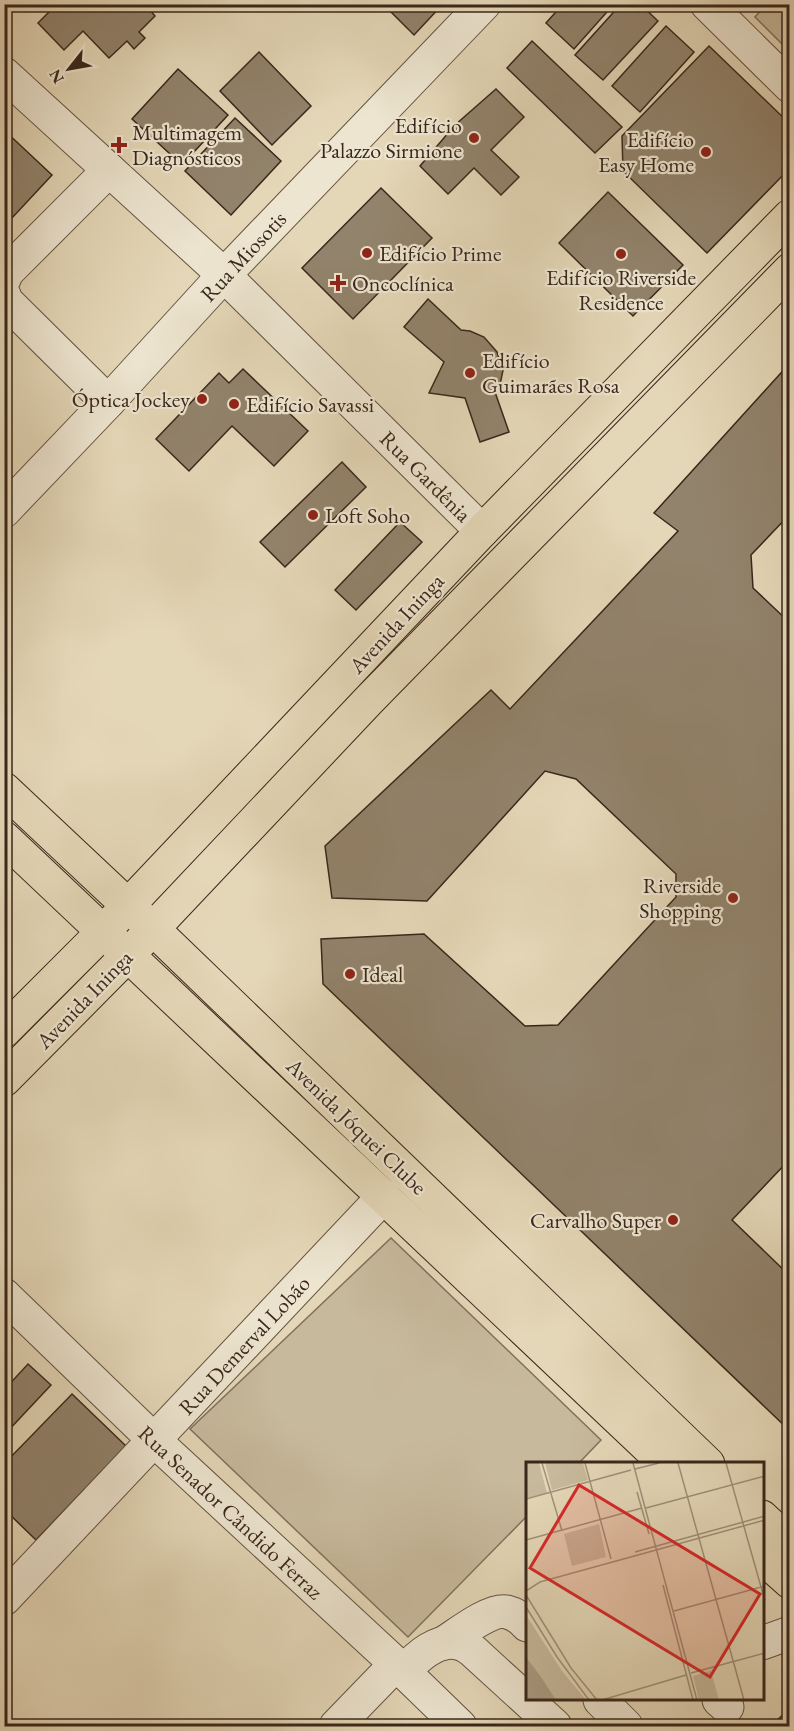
<svg xmlns="http://www.w3.org/2000/svg" width="794" height="1731" viewBox="0 0 794 1731" font-family="'EB Garamond',serif">
	<rect width="100%" height="100%" fill="#e4d7b7"/>
	<filter id="stains"><feTurbulence type="fractalNoise" baseFrequency=".00333" numOctaves="4"/><feColorMatrix values="0 0 0 0 .2 0 0 0 0 .09 0 0 0 0 .02 0 0 0 .5 -.17"/></filter>
	<radialGradient id="worn" r=".72"><stop offset=".6" stop-color="#630" stop-opacity="0"/><stop offset="1" stop-color="#630" stop-opacity=".3"/></radialGradient>
	<g fill="#c7b99c" stroke="#80705c" stroke-width="1.5">
		<polygon points="766,5 789,5 789,51 755,17"/>
		<polygon points="391,1238 601,1440 578,1464 527,1464 527,1516 408,1637 190,1429"/>
	</g>
	<g fill="#92836c" stroke="#3a271b" stroke-width="1.5">
		<polygon points="57,4 145,4 155,16 139,32 145,38 134,49 127,41 109,58 83,31 64,50 38,23"/>
		<polygon points="383,4 443,4 414,35"/>
		<polygon points="563,4 614,4 574,49 546,23"/>
		<polygon points="621,4 640,4 658,21 603,80 575,55"/>
		<polygon points="666,26 694,52 640,112 612,86"/>
		<polygon points="532,41 622,127 595,153 507,68"/>
		<polygon points="709,46 790,124 790,168 707,253 623,171 622,136"/>
		<polygon points="259,52 311,106 272,145 220,91"/>
		<polygon points="178,69 228,115 182,165 132,119"/>
		<polygon points="496,89 524,117 491,150 519,177 501,195 474,168 448,194 420,166 455,125"/>
		<polygon points="235,118 281,161 231,215 185,171"/>
		<polygon points="4,130 52,175 11,219 4,213"/>
		<polygon points="381,188 432,238 353,319 302,268"/>
		<polygon points="608,192 683,265 633,316 559,243"/>
		<polygon points="428,299 461,330 470,331 484,337 497,352 503,370 500,385 495,392 509,432 480,442 465,398 429,393 444,362 404,327"/>
		<polygon points="790,363 790,514 751,555 753,588 790,623 790,1159 732,1220 790,1276 790,1431 323,984 321,939 424,934 525,1026 558,1025 676,897 676,874 576,779 545,771 427,901 332,898 325,846 491,690 510,709 678,531 654,513"/>
		<polygon points="243,369 308,431 274,466 232,426 189,471 156,439 219,373 229,383"/>
		<polygon points="342,462 366,487 285,567 260,542"/>
		<polygon points="400,522 422,542 356,610 335,590"/>
		<polygon points="28,1364 51,1385 4,1435 4,1390"/>
		<polygon points="72,1394 126,1446 36,1540 4,1509 4,1464"/>
		<polygon points="790,1708 790,1726 771,1726"/>
	</g>
	<g fill="none" stroke-linecap="round" stroke-linejoin="round">
		<defs>
			<g id="minor">
				<polyline points="707,4 790,86"/>
				<polyline points="4,74 224,275 482,531"/>
				<polyline points="4,279 7,272 109,170"/>
				<polyline points="4,295 6,301 108,402"/>
				<polyline points="4,511 108,402 224,275 484,4"/>
				<polyline points="4,1295 155,1441 396,1664 460,1726"/>
				<polyline points="4,1599 384,1196"/>
				<path d="M444,1643C458,1634 491,1608 507,1612C515,1614 522,1619 527,1625"/>
				<polyline points="762,1643 790,1633"/>
				<path d="M403,1672C417,1657 439,1636 461,1644C465,1645 470,1649 473,1651L555,1726"/>
				<polyline points="600,1700 626,1726"/>
				<polyline points="719,1700 727,1707"/>
				<polyline points="336,1726 396,1664"/>
			</g>
			<g id="major">
				<polyline points="4,789 153,929 708,1464"/>
				<polyline points="4,838 666,1464"/>
				<polyline points="4,1031 103,932 482,531 790,216"/>
				<polyline points="4,1080 128,955 369,700 790,270"/>
				<polyline points="762,1517 790,1543"/>
				<polyline points="762,1557 790,1582"/>
			</g>
		</defs>
		<use href="#minor" stroke="#645342" stroke-width="35"/>
		<use href="#major" stroke="#3a271b" stroke-width="35"/>
		<use href="#minor" stroke="#ede5d0" stroke-width="33"/>
		<use href="#major" stroke="#e4d7b7" stroke-width="33"/>
	</g>
	<g fill="#8f2418" stroke="#ede5d0" stroke-width="2">
		<circle cx="474" cy="138" r="6"/>
		<path d="M116 136h6v6h6v6h-6v6h-6v-6h-6v-6h6z"/>
		<circle cx="706" cy="152" r="6"/>
		<circle cx="367" cy="253" r="6"/>
		<circle cx="621" cy="254" r="6"/>
		<path d="M335 274h6v6h6v6h-6v6h-6v-6h-6v-6h6z"/>
		<circle cx="470" cy="373" r="6"/>
		<circle cx="202" cy="399" r="6"/>
		<circle cx="234" cy="404" r="6"/>
		<circle cx="313" cy="515" r="6"/>
		<circle cx="733" cy="898" r="6"/>
		<circle cx="350" cy="974" r="6"/>
		<circle cx="673" cy="1220" r="6"/>
	</g>
	<g text-anchor="middle" stroke-width="4.5" stroke-linejoin="round" paint-order="stroke">
		<g font-size="22" fill="#3a271b" stroke="#ede5d0" text-anchor="start">
			<text x="462" y="133" text-anchor="end">Edifício<tspan x="462" dy="25">Palazzo Sirmione</tspan></text>
			<text x="132" y="140">Multimagem<tspan x="132" dy="25">Diagnósticos</tspan></text>
			<text x="694" y="147" text-anchor="end">Edifício<tspan x="694" dy="25">Easy Home</tspan></text>
			<text x="379" y="261">Edifício Prime</text>
			<text x="621" y="285" text-anchor="middle">Edifício Riverside<tspan x="621" dy="25">Residence</tspan></text>
			<text x="352" y="291">Oncoclínica</text>
			<text x="482" y="368">Edifício<tspan x="482" dy="25">Guimarães Rosa</tspan></text>
			<text x="190" y="407" text-anchor="end">Óptica Jockey</text>
			<text x="246" y="412">Edifício Savassi</text>
			<text x="325" y="523">Loft Soho</text>
			<text x="721" y="893" text-anchor="end">Riverside<tspan x="721" dy="25">Shopping</tspan></text>
			<text x="362" y="982">Ideal</text>
			<text x="661" y="1228" text-anchor="end">Carvalho Super</text>
		</g>
		<g font-size="22" fill="#3a271b" stroke="#ede5d0">
			<text transform="translate(243 256) rotate(-47)" y="8">Rua Miosotis</text>
			<text transform="translate(426 476) rotate(45)" y="8">Rua Gardênia</text>
			<text transform="translate(396 623) rotate(-47)" y="8">Avenida Ininga</text>
			<text transform="translate(84 999) rotate(-46)" y="8">Avenida Ininga</text>
			<text transform="translate(357 1126) rotate(44)" y="8">Avenida Jóquei Clube</text>
			<text transform="translate(244 1345) rotate(-47)" y="8">Rua Demerval Lobão</text>
			<text transform="translate(231 1512) rotate(43)" y="8">Rua Senador Cândido Ferraz</text>
		</g>
	</g>
	<g transform="translate(526 1462)">
		<rect width="238" height="238" fill="#e4d7b7"/>
		<path d="M0,1H13L21,31L0,36ZM19,1H57L62,18L26,28ZM73,62L80,95L46,104L38,72ZM0,153L36,209L60,238H30L0,195ZM185,209L193,238H173L167,214Z" fill="#c7b99c"/>
		<path d="M0,195L15,215L30,238H0Z" fill="#aa9b82"/>
		<path fill="none" stroke="#a09179" stroke-width="1.5" d="M16,1L36,69M59,1L85,97M107,1L171,238M152,1L218,238M200,1L239,139M109,7L133,1M111,30L123,72M0,37L105,8M120,46L239,14M0,78L116,46M109,90L239,54M137,123L167,238M0,129L14,120L239,58M0,133L45,206L71,238M0,145L31,195L63,238M148,149L239,124M165,211L239,191M76,238L160,213"/>
		<path fill="#d62828" fill-opacity="0.15" stroke="#d62828" stroke-width="3" d="M53,23L234,132L184,215L4,106Z"/>
		<rect width="238" height="238" fill="none" stroke="#3a271b" stroke-width="3"/>
	</g>
	<rect width="794" height="1731" fill="none" stroke="#e4d7b7" stroke-width="24"/>
	<rect x="6" y="6" width="782" height="1719" fill="none" stroke="#3a271b" stroke-width="3"/>
	<rect x="12" y="12" width="770" height="1707" fill="none" stroke="#3a271b" stroke-width="1.5"/>
	<g transform="translate(69 69) rotate(239)" stroke="#ede5d0" stroke-width="4.5" paint-order="stroke">
	<path d="M0-4.5L10 22L0 15L-10 22Z" fill="#3a271b"/>
	<text y="-9" font-size="16" font-weight="bold" text-anchor="middle" fill="#3a271b">N</text>
	</g>
	<rect width="100%" height="100%" filter="url(#stains)"/>
	<rect width="100%" height="100%" fill="url(#worn)"/>
</svg>
